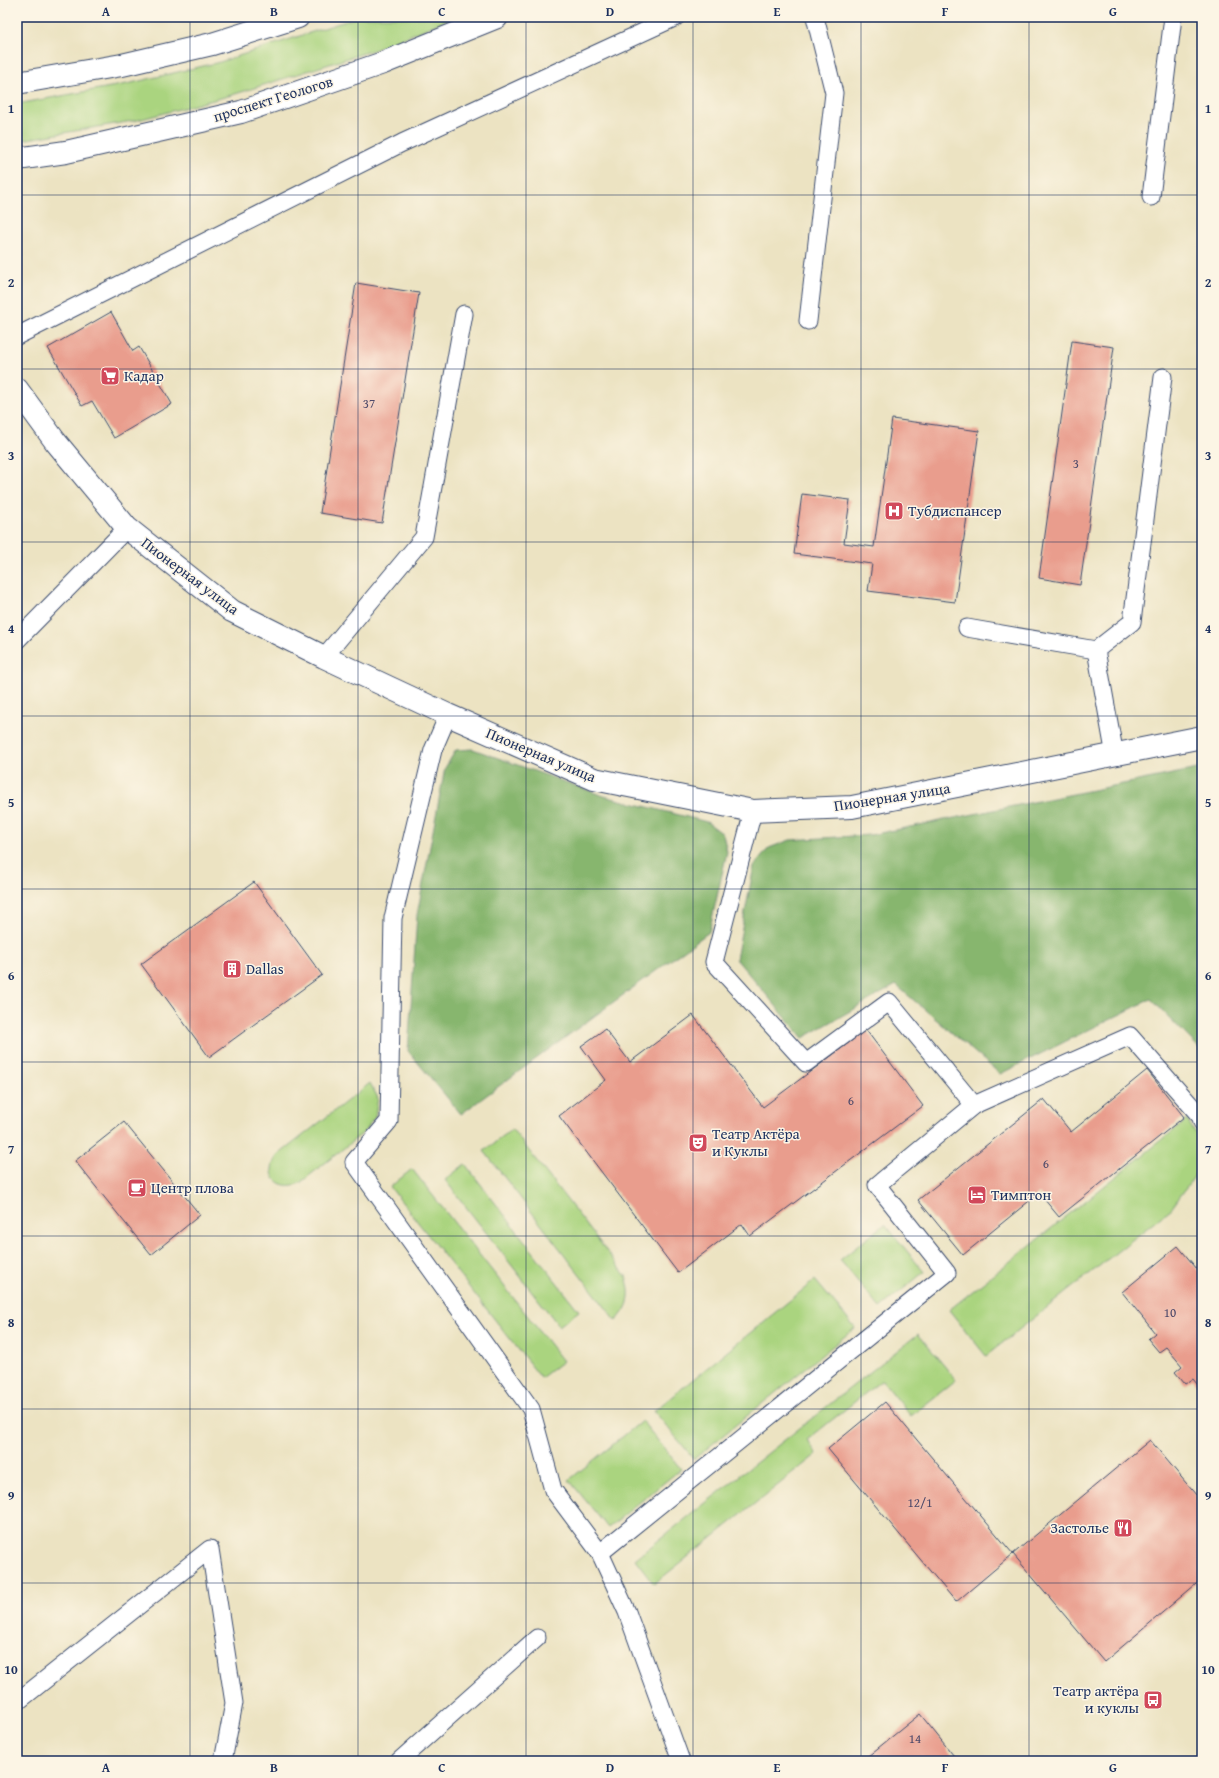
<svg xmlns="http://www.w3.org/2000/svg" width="1219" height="1778" viewBox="0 0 1219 1778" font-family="'Gentium Book Plus',serif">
	<rect width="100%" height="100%" fill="#fcf5e5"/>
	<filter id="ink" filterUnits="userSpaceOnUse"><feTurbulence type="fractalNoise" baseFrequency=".025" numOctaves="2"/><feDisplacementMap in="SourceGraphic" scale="8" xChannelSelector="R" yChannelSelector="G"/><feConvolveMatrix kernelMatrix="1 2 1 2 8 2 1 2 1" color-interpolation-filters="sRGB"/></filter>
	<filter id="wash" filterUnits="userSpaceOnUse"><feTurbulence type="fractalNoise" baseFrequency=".012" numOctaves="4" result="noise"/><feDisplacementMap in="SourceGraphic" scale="16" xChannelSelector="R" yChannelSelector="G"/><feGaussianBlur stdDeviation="0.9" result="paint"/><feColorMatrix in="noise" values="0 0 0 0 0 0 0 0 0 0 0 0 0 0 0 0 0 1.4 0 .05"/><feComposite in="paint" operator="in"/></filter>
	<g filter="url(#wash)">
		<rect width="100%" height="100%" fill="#ece3c2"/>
		<g fill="#aad47f" stroke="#62826e">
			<polygon points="358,17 454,17 377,49 232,95 138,120 17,141 17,104 127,84 220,62"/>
			<polygon points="17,287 23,321 17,321"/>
			<path d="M370,1083L378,1098L375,1117L363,1133L300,1183C278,1192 263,1174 278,1155Z"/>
			<polygon points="1187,1120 1198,1137 1200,1162 1194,1177 1171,1209 986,1356 949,1310"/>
			<path d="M512,1129L626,1276C632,1296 630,1306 616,1321L484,1151Z"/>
			<polygon points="465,1164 579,1311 559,1326 445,1180"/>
			<polygon points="412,1169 563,1361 541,1378 390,1187"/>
			<polygon points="885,1224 924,1272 880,1308 840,1260"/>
			<polygon points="815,1280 855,1328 694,1459 654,1411"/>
			<polygon points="918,1334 956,1380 911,1416 882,1380 807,1440 817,1454 654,1584 635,1559"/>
			<polygon points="642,1421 681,1469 608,1528 569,1480"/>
		</g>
		<g fill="#87b66e" stroke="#517266">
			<polygon points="473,749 604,796 707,822 723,834 727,852 709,932 461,1114 408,1051 417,915 445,768 456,750"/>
			<polygon points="1202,768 1202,1051 1151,999 1000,1074 896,985 803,1038 736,959 754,866 769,848 790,840 870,835"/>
		</g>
		<g id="blocks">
			<g fill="#e99d8d">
				<polygon points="356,283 419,293 382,523 320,513"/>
				<polygon points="111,312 133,351 139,347 172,404 114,438 92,401 82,406 48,348"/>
				<polygon points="1072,341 1114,347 1080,585 1039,578"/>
				<polygon points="892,419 979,431 955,602 868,591 872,564 794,554 802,494 850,500 844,543 874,547"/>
				<polygon points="254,882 322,975 209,1057 141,964"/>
				<polygon points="693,1015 763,1107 866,1030 923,1106 750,1236 742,1224 678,1273 559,1116 606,1080 581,1046 605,1029 630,1062"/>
				<polygon points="1147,1070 1184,1117 1059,1217 1039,1193 963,1255 918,1200 1044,1099 1071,1132"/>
				<polygon points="124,1122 200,1215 151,1255 75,1161"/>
				<polygon points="1178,1246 1202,1275 1202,1390 1193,1379 1185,1384 1175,1372 1182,1366 1166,1347 1159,1352 1148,1339 1155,1333 1122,1292"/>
				<polygon points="885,1402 1013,1554 956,1602 828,1449"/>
				<polygon points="1150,1440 1202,1502 1202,1579 1104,1662 1013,1554"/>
				<polygon points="920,1714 958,1761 862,1761"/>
			</g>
		</g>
	</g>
	<g filter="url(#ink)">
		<use href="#blocks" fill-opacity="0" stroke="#3a4a6d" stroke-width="1"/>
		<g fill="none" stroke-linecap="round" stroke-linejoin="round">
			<defs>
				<g id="service">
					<polyline points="1151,197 1173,17"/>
					<polyline points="808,321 834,93 815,17"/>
					<polyline points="17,336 402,143 676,17"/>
					<polyline points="967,628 1096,650"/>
					<polyline points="17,640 127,528"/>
					<polyline points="324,657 424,537 464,314"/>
					<polyline points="448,715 433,750 393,918 389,1121 354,1162 531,1409 553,1490 600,1553 627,1612 681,1761"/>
					<polyline points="1115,756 1096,650 1132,622 1163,377"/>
					<polyline points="753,811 714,962 806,1063 889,1002 974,1105 1130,1036 1201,1117 1202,1122"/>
					<polyline points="600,1553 947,1273 877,1185 974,1105"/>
					<polyline points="17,1702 210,1549 234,1703 223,1761"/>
					<polyline points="399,1761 537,1638"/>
				</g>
				<polyline id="minor" points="17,389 55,441 127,528 232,611 324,657 448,715 594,779 753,811 852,807 1202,737"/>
				<g id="secondary">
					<polyline points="17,83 122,65 212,44 298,17"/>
					<polyline points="17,159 66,152 241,112 383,63 497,17"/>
				</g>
			</defs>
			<use href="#service" stroke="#3a4a6d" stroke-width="19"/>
			<use href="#minor" stroke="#3a4a6d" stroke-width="24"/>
			<use href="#secondary" stroke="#3a4a6d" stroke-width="24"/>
			<use href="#service" stroke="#fff" stroke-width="17"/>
			<use href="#minor" stroke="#fff" stroke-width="22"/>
			<use href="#secondary" stroke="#fff" stroke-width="22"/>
		</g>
	</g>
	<path fill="none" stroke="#1b2f5e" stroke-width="1" stroke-opacity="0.55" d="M190,17V1761M358,17V1761M526,17V1761M693,17V1761M861,17V1761M1029,17V1761M17,195H1202M17,369H1202M17,542H1202M17,716H1202M17,889H1202M17,1062H1202M17,1236H1202M17,1409H1202M17,1583H1202"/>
	<defs>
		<symbol id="supermarket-square" viewBox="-11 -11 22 22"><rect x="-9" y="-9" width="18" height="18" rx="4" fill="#d1495b" stroke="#fcf5e5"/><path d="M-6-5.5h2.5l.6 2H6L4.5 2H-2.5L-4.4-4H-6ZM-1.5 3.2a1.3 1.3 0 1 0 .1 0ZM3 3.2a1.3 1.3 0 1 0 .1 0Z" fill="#fff"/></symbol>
		<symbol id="hospital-square" viewBox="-11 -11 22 22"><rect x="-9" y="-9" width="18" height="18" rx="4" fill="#d1495b" stroke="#fcf5e5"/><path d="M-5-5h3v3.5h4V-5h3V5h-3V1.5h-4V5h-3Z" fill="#fff"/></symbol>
		<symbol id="building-square" viewBox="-11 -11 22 22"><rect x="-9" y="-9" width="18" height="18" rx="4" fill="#d1495b" stroke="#fcf5e5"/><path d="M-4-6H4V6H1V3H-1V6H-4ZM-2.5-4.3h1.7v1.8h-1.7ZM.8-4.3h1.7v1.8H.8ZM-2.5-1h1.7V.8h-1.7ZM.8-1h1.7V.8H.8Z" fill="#fff"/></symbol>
		<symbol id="theatre-square" viewBox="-11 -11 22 22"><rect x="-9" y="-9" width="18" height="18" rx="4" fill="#d1495b" stroke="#fcf5e5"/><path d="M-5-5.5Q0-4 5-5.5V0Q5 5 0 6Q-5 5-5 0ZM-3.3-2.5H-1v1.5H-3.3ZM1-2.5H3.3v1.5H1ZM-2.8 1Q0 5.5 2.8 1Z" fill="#fff"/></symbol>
		<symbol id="cafe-square" viewBox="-11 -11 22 22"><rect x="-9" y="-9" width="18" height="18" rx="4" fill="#d1495b" stroke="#fcf5e5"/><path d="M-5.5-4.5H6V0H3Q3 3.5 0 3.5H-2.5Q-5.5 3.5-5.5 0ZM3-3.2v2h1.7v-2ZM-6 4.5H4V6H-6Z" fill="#fff"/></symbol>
		<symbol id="hotel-square" viewBox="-11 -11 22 22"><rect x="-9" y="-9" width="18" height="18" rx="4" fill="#d1495b" stroke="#fcf5e5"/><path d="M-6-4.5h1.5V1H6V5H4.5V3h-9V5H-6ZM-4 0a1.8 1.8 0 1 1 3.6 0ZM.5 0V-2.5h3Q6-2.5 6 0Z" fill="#fff"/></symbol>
		<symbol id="restaurant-square" viewBox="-11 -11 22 22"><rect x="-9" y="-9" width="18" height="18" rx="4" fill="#d1495b" stroke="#fcf5e5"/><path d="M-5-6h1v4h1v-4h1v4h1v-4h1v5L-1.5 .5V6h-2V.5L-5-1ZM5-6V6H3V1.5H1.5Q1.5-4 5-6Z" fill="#fff"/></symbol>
		<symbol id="bus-square" viewBox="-11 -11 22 22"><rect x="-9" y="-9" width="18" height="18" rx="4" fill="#d1495b" stroke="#fcf5e5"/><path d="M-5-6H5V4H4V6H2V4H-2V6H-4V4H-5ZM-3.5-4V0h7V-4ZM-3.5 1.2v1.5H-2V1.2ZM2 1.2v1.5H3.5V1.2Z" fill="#fff"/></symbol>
	</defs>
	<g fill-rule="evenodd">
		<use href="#supermarket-square" x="99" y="365" width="22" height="22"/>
		<use href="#hospital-square" x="883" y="500" width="22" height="22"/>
		<use href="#building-square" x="221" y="958" width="22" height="22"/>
		<use href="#theatre-square" x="687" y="1132" width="22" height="22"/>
		<use href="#cafe-square" x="126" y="1177" width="22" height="22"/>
		<use href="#hotel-square" x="966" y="1184" width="22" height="22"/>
		<use href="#restaurant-square" x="1112" y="1517" width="22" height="22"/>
		<use href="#bus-square" x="1142" y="1689" width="22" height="22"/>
	</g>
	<g text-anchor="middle" stroke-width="3" stroke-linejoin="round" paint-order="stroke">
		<g font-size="13" fill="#4e4a6a">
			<text x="369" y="408">37</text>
			<text x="1076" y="468">3</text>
			<text x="851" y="1105">6</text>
			<text x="1046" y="1168">6</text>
			<text x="1170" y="1317">10</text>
			<text x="920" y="1507">12/1</text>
			<text x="915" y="1743">14</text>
		</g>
		<g font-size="15" fill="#1b2f5e" stroke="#fcf5e5">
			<text transform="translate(273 99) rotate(-17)" y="5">проспект Геологов</text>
			<text transform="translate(190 576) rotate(37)" y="5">Пионерная улица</text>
			<text transform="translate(541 755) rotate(23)" y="5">Пионерная улица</text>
			<text transform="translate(892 797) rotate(-9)" y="5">Пионерная улица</text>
		</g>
		<g font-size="15" fill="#1b2f5e" stroke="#fcf5e5" text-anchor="start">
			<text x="124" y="381">Кадар</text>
			<text x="908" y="516">Тубдиспансер</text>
			<text x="246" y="974">Dallas</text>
			<text x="712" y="1139">Театр Актёра<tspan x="712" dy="17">и Куклы</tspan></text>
			<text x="151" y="1193">Центр плова</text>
			<text x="991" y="1200">Тимптон</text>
			<text x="1109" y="1533" text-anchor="end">Застолье</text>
			<text x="1139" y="1696" text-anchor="end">Театр актёра<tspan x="1139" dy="17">и куклы</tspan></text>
		</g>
	</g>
	<rect width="1219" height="1778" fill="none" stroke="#fcf5e5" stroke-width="44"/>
	<rect x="22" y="22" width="1175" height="1734" fill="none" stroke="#1b2f5e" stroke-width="1.5"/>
	<g font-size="13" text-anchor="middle" font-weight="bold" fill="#1b2f5e">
		<text x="106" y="16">A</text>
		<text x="274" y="16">B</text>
		<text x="442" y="16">C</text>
		<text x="610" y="16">D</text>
		<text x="777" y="16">E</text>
		<text x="945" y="16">F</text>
		<text x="1113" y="16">G</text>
		<text x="11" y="113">1</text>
		<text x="1208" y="113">1</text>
		<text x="11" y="287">2</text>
		<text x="1208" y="287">2</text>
		<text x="11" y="460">3</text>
		<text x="1208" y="460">3</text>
		<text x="11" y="633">4</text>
		<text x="1208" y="633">4</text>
		<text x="11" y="807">5</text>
		<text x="1208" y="807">5</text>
		<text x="11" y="980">6</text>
		<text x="1208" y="980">6</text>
		<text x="11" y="1154">7</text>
		<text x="1208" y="1154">7</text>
		<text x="11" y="1327">8</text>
		<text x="1208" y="1327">8</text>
		<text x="11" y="1500">9</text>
		<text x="1208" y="1500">9</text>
		<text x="11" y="1674">10</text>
		<text x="1208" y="1674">10</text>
		<text x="106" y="1772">A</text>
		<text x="274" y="1772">B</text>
		<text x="442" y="1772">C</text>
		<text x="610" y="1772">D</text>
		<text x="777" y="1772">E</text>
		<text x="945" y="1772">F</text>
		<text x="1113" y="1772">G</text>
	</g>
</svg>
